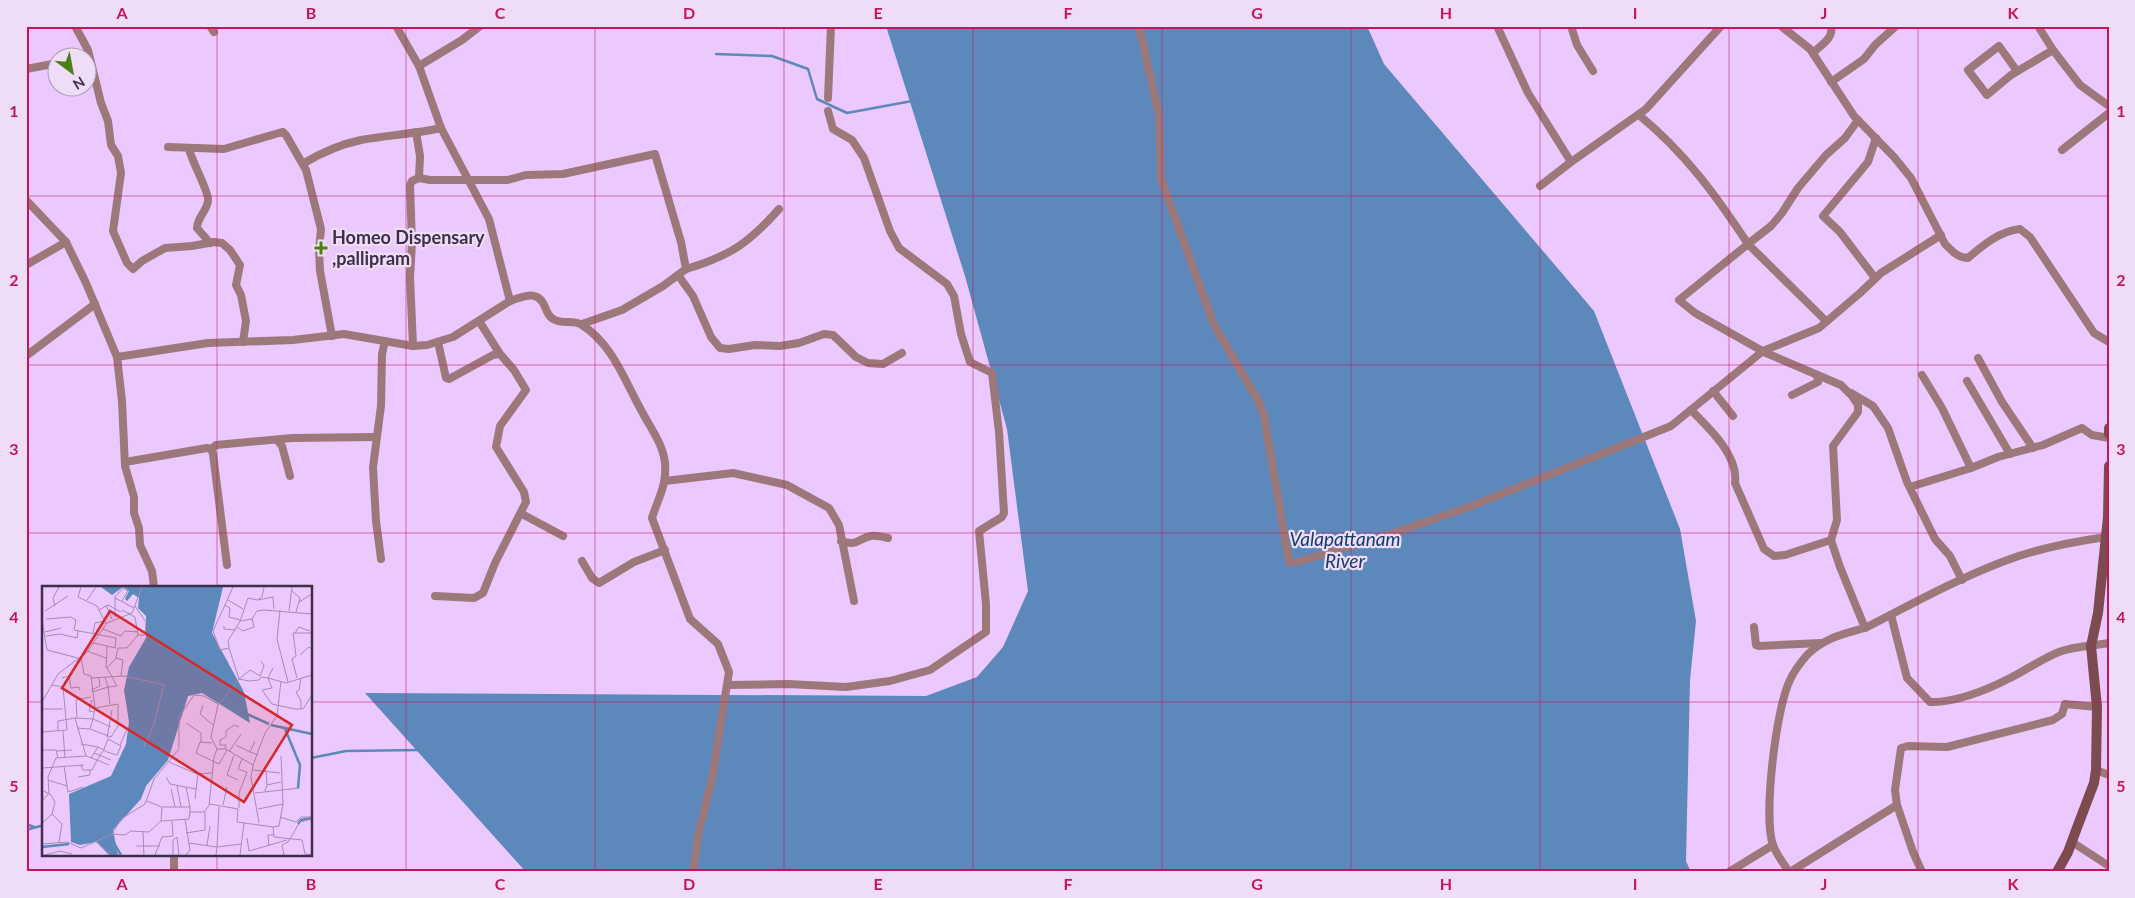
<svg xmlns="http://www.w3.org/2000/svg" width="2135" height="898" viewBox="0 0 2135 898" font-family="Lato,sans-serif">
	<rect width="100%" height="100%" fill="#ebc9fe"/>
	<polygon fill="#5d88bb" points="886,26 1367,26 1384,64 1594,311 1680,529 1696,621 1690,680 1686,861 1691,872 526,872 365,693 926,696 977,677 1003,647 1028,591 1007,429 965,276"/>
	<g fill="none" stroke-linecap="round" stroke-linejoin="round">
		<g stroke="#5d88bb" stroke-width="2.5">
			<polyline points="716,54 772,56 808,69 817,99 847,113 912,101"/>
			<polyline points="311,758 346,751 419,750"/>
			<polyline points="26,824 34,827"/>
			<polyline points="26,830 44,825"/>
		</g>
		<g stroke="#9c787b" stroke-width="8">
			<polyline points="75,26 88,50 101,103 108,121 111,145 118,156 121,173 113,231 127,263 133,269 142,261 165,248 192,246 214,242 222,243 230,250 240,265 236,285 241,295 246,321 243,342"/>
			<polyline points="210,26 214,32"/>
			<polyline points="1139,26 1159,115 1161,179 1214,325 1259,402 1264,416 1289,562 1297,562 1382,537 1469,507 1671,426 1763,351 1819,328 1860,293 1881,273 1941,235"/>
			<polyline points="1497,26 1528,93 1571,162 1646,109 1721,26"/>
			<polyline points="1571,26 1577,45 1593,71"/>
			<path d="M1781,26L1810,49L1854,116L1894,157L1911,178L1945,244C1952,251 1958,258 1968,258C1983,245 2000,231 2020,229L2030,237L2094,333L2109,342"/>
			<polyline points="2038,26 2053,50"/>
			<path d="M1813,53C1821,45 1834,38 1831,26"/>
			<polyline points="419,66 462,40 480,26"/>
			<polyline points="26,69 58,63"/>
			<polyline points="2017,71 1999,46 1968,70 1987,95 2011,75 2053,50 2080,85 2109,106"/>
			<polyline points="1831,82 1864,59 1875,45 1896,26"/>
			<polyline points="828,98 831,26"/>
			<path d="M1639,115C1685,153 1715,194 1748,244L1771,226L1782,213L1798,188L1826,155L1845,138L1858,120"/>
			<polyline points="416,132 420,156 419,178"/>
			<polyline points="168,147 224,149 279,133 283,132 286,135 306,170 321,229 319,250 320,271 332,336"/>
			<path d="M189,149C192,162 209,192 208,200C208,210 197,217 197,228L210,243"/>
			<polyline points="2062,150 2109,113"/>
			<path d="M304,163C321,153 342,144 361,140C388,135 415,134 441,128"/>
			<polyline points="1540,186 1571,162"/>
			<polyline points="26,200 66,242 86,283 117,357 208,343 293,340 344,334 413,346 427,345 453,337 510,301 489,219 441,128 419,66 396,26"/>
			<polyline points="26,265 66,242"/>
			<path d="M686,269C730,256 749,243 779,209"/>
			<polyline points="678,275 693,296 711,337 720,348 729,349 755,345 780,346 799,343 824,334 833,335 856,357 868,363 883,364 902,353"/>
			<polyline points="1875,278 1840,232 1823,216 1868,162 1876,138"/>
			<path d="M510,301C524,296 538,289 545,307C547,312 548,316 553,319C562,325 574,319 582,325C612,344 624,379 640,408C649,426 663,443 665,463C667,486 658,498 652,518L690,619L718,644L729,672L712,779L698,836L693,872"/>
			<polyline points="479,321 500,354"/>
			<polyline points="413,346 410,277 412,243 410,185 412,181 419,178 430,180 508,180 526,175 563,174 655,154 681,242 686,269 663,286 622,310 582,324"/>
			<polyline points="26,356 95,304"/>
			<polyline points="117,357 122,401 125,466 134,497 134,513 139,528 140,545 152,571 154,587"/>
			<polyline points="1978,358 2002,402 2033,448"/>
			<polyline points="1922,375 1942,408 1971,468"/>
			<polyline points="1967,381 2010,454"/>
			<polyline points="1713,391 1733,416"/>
			<polyline points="1851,393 1873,406 1888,428 1907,482 1935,539 1950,556 1962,580"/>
			<polyline points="1792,395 1818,382 1817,375"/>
			<path d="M1691,410C1709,428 1739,456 1735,483L1764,549L1774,556L1785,555L1831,540"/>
			<polyline points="278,441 282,446 290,476"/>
			<polyline points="211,449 216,445 292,438 376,437"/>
			<polyline points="125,462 207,448 211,449 213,454 227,565"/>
			<polyline points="665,481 733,473 787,485 829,508 839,525 854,601"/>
			<polyline points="1910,487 1971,468 1998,457 2043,445 2082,428 2092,435 2109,438"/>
			<polyline points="522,514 563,536"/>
			<path d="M841,541C858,547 858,538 871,536C876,535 883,537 888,538"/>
			<polyline points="381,559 376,521 373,467 381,406 382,354 385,341"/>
			<polyline points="582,561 592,578 599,583 634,562 665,550"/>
			<polyline points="435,596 474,598 483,593 495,563 526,502 524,492 496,447 500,426 526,390 514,370 500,354 493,355 449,379 446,378 438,342"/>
			<path d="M1891,615L1907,678L1930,702C1954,703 1987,690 2008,679C2025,671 2041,659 2059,652C2075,646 2092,646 2109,643"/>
			<polyline points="1754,627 1756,645 1759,646 1821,643"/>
			<path d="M1865,628C1910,605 1955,580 2002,562C2035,549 2071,542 2106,537"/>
			<polyline points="728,685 788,684 846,687 890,681 930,670 986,632 986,604 979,531 1002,517 1004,513 999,432 992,373 970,362 961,334 954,296 947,284 899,248 890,231 864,158 852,140 833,129 828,111"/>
			<polyline points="2096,770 2109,775"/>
			<polyline points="1897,805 1913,852 1922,872"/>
			<polyline points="2072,842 2109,866"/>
			<polyline points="174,854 174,872"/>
			<polyline points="1729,872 1773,845"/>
			<path d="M1789,872C1784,864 1776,854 1773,845C1763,816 1776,708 1790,680C1794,671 1801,662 1807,655C1824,638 1843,634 1865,628L1840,567L1831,540L1837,520L1833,446L1858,412V405L1852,396L1841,385L1766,353L1695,313L1679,300L1748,244L1826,321"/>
			<polyline points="1790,872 1897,805 1895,790 1901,748 1908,746 1947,747 2053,720 2062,714 2065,704 2097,707"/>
		</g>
		<g stroke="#7d4a4f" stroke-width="10">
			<polyline points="2109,428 2109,434"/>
			<polyline points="2057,872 2068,852 2078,825 2094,783 2096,770 2097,707 2091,646 2098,613 2108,517 2109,466"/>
		</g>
	</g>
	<path fill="none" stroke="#c2185b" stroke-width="1" stroke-opacity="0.55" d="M217,26V587M406,26V872M595,26V872M784,26V872M973,26V872M1162,26V872M1351,26V872M1540,26V872M1729,26V872M1918,26V872M26,196H2109M26,365H2109M26,533H2109M26,702H44M311,702H2109M217,854V872"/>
	<path fill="#497f14" stroke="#efddf8" stroke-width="2" d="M318.5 240.5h5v5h5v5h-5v5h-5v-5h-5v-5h5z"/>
	<g text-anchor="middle" stroke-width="4.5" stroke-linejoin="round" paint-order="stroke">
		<g font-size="18" font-weight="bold" fill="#3f2e48" stroke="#efddf8" text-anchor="start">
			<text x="332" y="244">Homeo Dispensary<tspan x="332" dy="21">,pallipram</tspan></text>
		</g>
		<g font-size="19" font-style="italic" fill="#103d6e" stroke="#efddf8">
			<text x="1345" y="546">Valapattanam<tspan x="1345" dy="22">River</tspan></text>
		</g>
	</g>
	<g transform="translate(42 586)">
		<rect width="270" height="270" fill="#ebc9fe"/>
		<path d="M59,1H181L170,47L202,106L208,137L160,107L146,110L126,174L104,200L99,213L71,244L76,269H68L54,256L38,259L29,256L27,208L69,190L84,158L87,136L82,104L87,81L104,52V30L96,22L97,12L91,8L85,15L83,13L87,5L81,1L70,9Z" fill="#5d88bb"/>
		<path fill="none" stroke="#5d88bb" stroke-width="2.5" d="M205,128L227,138M229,139L270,148M243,143L258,179L256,202M256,238L259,234L269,232M70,254L79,269M0,261L27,258"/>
		<path fill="none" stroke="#a68bb5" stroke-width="1" d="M39,1L36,11L55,20L64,38M191,1L183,19L188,22L187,31L198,34M250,5L258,12L254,26M73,12L92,22M45,14L54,1M186,14L201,23M216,14L231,11L232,23M257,16L270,8M64,19L70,33M183,19L171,45L178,64L187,62L186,55L198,35M13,20L11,12L17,1M93,20L104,36L103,49H96M57,24L66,19L79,26M238,24L235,53L246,96M3,25L26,10M247,25L250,1M73,31V11L81,2L86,5L80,15M4,33L29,31L34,34L32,44L74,52L73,62M210,33L198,35L206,12L215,14L220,11L222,1M0,34L5,64L36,72M182,40V43L194,44M195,41L201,45L212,41L210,33L215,25L222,24L270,28M61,43L79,50L83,45L96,46M3,46L19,42M51,47L53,37L62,35M253,47L257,41L268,45M4,50L18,48L35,52L36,45M51,57L74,62M45,65L64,72M258,69L267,61L270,63M74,72L81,74L79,90M64,82L65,61M270,89L244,97L226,92L230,102L220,104L230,118L253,123H261L270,109M218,90L208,84L197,93L207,95L217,94L219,91M218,90L222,80L219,75M63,91L66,101L75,100L65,82L74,72L76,62H85L96,49L93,31L80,24M219,91L226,92L231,82M20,92L27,90L29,102L37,101L38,104M49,92L82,90L122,99L112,138L102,161M255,92L250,73L254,70L251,47H270M49,104L58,100L57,92M50,106L66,101L68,118M50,114L47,125L52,126M0,116L16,88L45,66L65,37L90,27L100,1M161,119L158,128L171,139M0,123H21M259,123V115L254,106L257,104L259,92M35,132L34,114L49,111M144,137L159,147V156M35,142L48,143L69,151L76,140V118L53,122M48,143L51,133L69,141M16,145V135L33,132M21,145L23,172M0,146L25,144L21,101L10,99M65,152L70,124M213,155L208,166L216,169M170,157L158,156L154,167L177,178L185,164M39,158L56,161M78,159L85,143M194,159L208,166M137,162V131L152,109L162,110L176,118M175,163L169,151L176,119L197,93L187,62M183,163L184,159H178V154L184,151V145L192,139L197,141M0,164H14L16,172M14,165L30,164M187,166L199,148M52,167L69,174M192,169L185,189L196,194M49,172L56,161L62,164L65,166L75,169L79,160L66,153L62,163V164L58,169V170L55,174L67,179M127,176L155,188L170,187M39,179L41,184H50L55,174L44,170M211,179L223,147L235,130L239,95M22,180L25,200M0,182L42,179M211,184L238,187M224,184L225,199M36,191L48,189V184M124,191L128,198L154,203M6,194L25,200L26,206L41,201M135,200L139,221M144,201L148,221M129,203L133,221M0,204L9,209L13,216L10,228L0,237M223,205L225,199L239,196M213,207L258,202M153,213L156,188M0,215L7,207L6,191L14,172L44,170L33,132L51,133L53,122L49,90L42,88L39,72M105,215L120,221M167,219L172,171L175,163H184L211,179L209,191L217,237M181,219L185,201M177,221L175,261L199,258M197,222V207L205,186L196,183L200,173M216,223L241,218M10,228L20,238L17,256M238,231L254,236L259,231H270M143,233L148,264L144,269M119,235L120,221H148V227M231,241L237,240L241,218L239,170M101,246L102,269M144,247L163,244V226M70,248L79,233L103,218L112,193L137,163M205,252L207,265L245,254M55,256L67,269M147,257L175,261L174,269M0,258L25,256L39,262L70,248L83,249L89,245L107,246L119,235L147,233L148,226H162L168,218L196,223L195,236L231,241L232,251L260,254L263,268L269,269M165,259L168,240M94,260H118M227,260L226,249H231M3,269L18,265L30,268M113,269L120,251L131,250L130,235M131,269V254L135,251L137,269M198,269L202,237M242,269L240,259L246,256L258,236L270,233"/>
		<path fill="#d62828" fill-opacity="0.15" stroke="#d62828" stroke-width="2.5" d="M68,25L250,139L202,216L20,102Z"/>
		<rect width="270" height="270" fill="none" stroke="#3f2e48" stroke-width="2.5"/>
	</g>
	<rect width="2135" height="898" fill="none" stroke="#efddf8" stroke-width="55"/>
	<g transform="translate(72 72) rotate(148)"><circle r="24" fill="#efddf8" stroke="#a997b2"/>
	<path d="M0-4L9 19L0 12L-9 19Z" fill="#497f14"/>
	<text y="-8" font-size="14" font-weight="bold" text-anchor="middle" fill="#3f2e48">N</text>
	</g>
	<rect x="28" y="28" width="2080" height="842" fill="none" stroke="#c2185b" stroke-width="2"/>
	<g font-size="16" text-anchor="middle" font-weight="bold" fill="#c2185b">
		<text x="122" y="19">A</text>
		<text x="311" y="19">B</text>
		<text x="500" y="19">C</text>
		<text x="689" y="19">D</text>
		<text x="878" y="19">E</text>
		<text x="1068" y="19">F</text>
		<text x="1257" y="19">G</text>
		<text x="1446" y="19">H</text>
		<text x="1635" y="19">I</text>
		<text x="1824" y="19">J</text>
		<text x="2013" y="19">K</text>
		<text x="14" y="117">1</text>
		<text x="2121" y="117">1</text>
		<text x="14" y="286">2</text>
		<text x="2121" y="286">2</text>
		<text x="14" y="455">3</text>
		<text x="2121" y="455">3</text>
		<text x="14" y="623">4</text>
		<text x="2121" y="623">4</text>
		<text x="14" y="792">5</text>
		<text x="2121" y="792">5</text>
		<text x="122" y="890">A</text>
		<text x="311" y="890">B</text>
		<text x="500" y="890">C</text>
		<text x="689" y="890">D</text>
		<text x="878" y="890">E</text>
		<text x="1068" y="890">F</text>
		<text x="1257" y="890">G</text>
		<text x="1446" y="890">H</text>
		<text x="1635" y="890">I</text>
		<text x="1824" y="890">J</text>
		<text x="2013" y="890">K</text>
	</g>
</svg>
